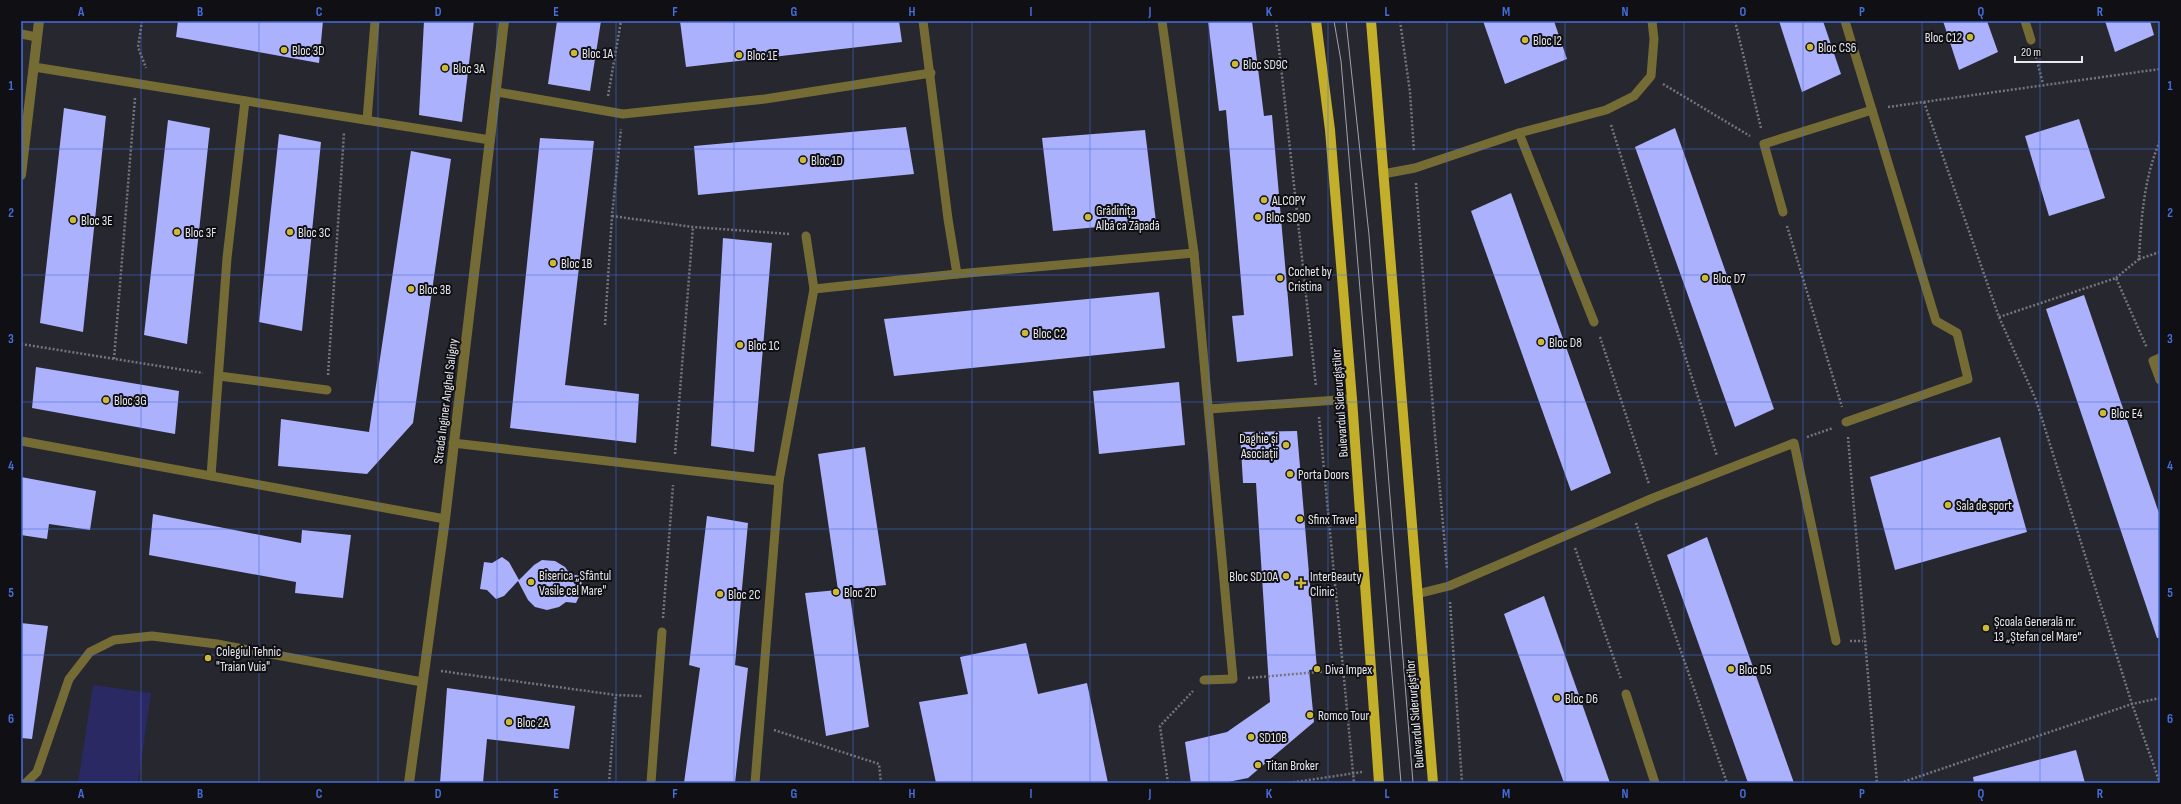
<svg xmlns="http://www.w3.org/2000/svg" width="2181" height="804" viewBox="0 0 2181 804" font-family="'Sofia Sans Condensed',sans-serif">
	<rect width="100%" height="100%" fill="#26272f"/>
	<polygon fill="#2b2963" points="93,685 151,693 138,783 78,783"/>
	<g fill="#abb1fd">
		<polygon points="178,21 323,21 319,63 176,37"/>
		<polygon points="424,21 474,21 462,122 419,115"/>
		<polygon points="557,21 601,21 590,91 548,84"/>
		<polygon points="680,21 899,21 902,42 686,67"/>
		<polygon points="1208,21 1252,21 1264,116 1272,115 1293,356 1237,362 1232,316 1244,315 1226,110 1219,111"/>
		<polygon points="1483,21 1554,21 1567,59 1505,84"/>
		<polygon points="1779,21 1823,21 1841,74 1802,92"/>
		<polygon points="1943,21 1987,21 1998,52 1959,70"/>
		<polygon points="2105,21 2150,21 2154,35 2115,52"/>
		<polygon points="64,108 106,116 83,332 40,323"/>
		<polygon points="2079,119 2105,198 2049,216 2025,136"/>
		<polygon points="168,120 210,128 187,344 144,335"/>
		<polygon points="906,127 914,174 698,195 694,146"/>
		<polygon points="1675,128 1774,409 1735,427 1635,147"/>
		<polygon points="1145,130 1156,222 1053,231 1042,138"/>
		<polygon points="279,134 321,142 302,331 259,322"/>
		<polygon points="540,138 594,141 565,385 639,394 636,443 510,428"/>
		<polygon points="411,151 451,159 413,423 367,474 278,466 281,419 369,432"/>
		<polygon points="1511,193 1611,473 1571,491 1471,211"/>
		<polygon points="723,238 772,243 754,452 711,446"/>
		<polygon points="1159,292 1165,348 894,376 884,319"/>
		<polygon points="2084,295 2160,516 2160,638 2157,638 2046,309"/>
		<polygon points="36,367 179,391 175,434 32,408"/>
		<polygon points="1179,382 1185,445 1099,454 1093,391"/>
		<polygon points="1297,431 1317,669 1309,670 1314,722 1248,778 1223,783 1191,783 1185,742 1227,732 1270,702 1256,483 1243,483 1240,432"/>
		<polygon points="2000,437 2027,532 1895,570 1870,477"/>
		<polygon points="865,447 886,585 841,590 849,589 869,727 826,736 805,593 838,590 818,454"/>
		<polygon points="21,477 96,491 90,530 49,524 47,539 21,535"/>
		<polygon points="153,514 301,543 302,530 351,535 343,598 295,593 296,582 149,555"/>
		<polygon points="707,516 748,523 735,665 748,668 735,783 684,783 700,668 689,665"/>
		<polygon points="1707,537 1794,783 1748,783 1667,555"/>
		<polygon points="502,557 509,562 519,580 534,565 542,560 555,561 565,567 570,574 581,576 582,590 576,603 566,602 559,607 547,610 535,607 528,600 518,581 504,596 496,599 487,590 480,589 484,562 492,563"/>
		<polygon points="1544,596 1610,783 1564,783 1504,614"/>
		<polygon points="21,623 48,626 32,739 21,738"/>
		<polygon points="1026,643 1038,694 1087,683 1108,783 936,783 919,702 968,694 960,657"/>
		<polygon points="447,688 575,706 569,749 487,739 483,783 440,783"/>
		<polygon points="2076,750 2085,783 1974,783 1973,777"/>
	</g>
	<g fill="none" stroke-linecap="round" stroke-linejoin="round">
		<g stroke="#75767d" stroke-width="2.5" stroke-dasharray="2 2" stroke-linecap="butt">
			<polyline points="142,21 138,47 146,68"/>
			<polyline points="1276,21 1316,386"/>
			<polyline points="1400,21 1410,92 1414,152"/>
			<polyline points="1735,21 1761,128"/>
			<polyline points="2035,53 2043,84"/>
			<polyline points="1663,84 1750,136"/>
			<polyline points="608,96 621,21"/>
			<polyline points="1924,102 1999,317 2036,400 2132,704 2160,783"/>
			<polyline points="1888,107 2160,69"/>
			<polyline points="1611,125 1717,456"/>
			<polyline points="1416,183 1435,435 1447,569"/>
			<polyline points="612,216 693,227 790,234"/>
			<polyline points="1787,226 1842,407"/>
			<polyline points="2139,259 2160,252"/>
			<path d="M2116,278L2139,259C2141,220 2144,177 2160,141"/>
			<polyline points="1999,317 2116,278 2147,348"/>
			<polyline points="605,325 612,216 621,129"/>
			<polyline points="1600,337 1649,484"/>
			<polyline points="21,344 203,373"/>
			<polyline points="114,359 135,98"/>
			<polyline points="328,375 344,133"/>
			<polyline points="1319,417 1354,783"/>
			<polyline points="1807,437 1833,428"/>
			<polyline points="1848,437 1877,783"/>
			<polyline points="675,454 693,227"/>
			<polyline points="1636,523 1727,783"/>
			<polyline points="1575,548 1621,679"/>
			<polyline points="1450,602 1462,783"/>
			<polyline points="663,618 673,485"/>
			<polyline points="1850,641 1863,641"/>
			<polyline points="441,671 616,695 642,696"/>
			<polyline points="1248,678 1354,669"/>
			<polyline points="774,730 879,764 881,783"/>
			<polyline points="609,783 616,695"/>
			<polyline points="1168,783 1160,726 1193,691"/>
			<polyline points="1289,783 1362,772"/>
			<polyline points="1900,783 2132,704 2160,698"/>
		</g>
		<g stroke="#756c35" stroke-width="9">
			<polyline points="1162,21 1194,253"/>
			<polyline points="1845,21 1936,321 1957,333 1968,379 1846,422"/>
			<polyline points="2025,21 2031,40"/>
			<polyline points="21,34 37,37"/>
			<polyline points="34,67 490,140"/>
			<polyline points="497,92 623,114 765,99 931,73"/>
			<polyline points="367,120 375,21"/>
			<polyline points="1519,133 1594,322"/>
			<polyline points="1383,174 1415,168 1519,133 1606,110 1634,96 1651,76 1654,39 1652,21"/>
			<polyline points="1783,212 1764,144 1872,110"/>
			<polyline points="806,236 814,289"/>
			<polyline points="957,274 1194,253 1233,679 1204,680"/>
			<polyline points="2160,358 2153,361 2160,380"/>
			<polyline points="219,376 327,390"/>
			<polyline points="1209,409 1352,399"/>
			<polyline points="21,441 445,519"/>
			<polyline points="453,443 779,481"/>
			<polyline points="211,476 227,258 245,101"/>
			<polyline points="1417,594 1449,586 1653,498 1794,443 1836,641"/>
			<polyline points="1626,694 1655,783"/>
			<polyline points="26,783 37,772 69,679 90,652 114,640 152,636 217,644 422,682"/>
			<polyline points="651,783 662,632"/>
			<polyline points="755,783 779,481 814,289 957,274 948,219 923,21"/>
		</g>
		<polyline stroke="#756c35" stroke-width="10" points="21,175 39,21"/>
		<polyline stroke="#756c35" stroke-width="10" points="409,783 445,519 504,21"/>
		<g stroke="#c4af2b" stroke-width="10">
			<polyline points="1316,21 1330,130 1352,399 1379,783"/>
			<polyline points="1371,21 1433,783"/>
		</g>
		<g stroke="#a2a3a9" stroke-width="1">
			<polyline points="1334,21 1341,61 1401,783"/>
			<polyline points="1346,21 1369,235 1413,783"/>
		</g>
	</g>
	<path fill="none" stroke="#456ddc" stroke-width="1" stroke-opacity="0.55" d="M141,21V783M259,21V783M378,21V783M497,21V783M616,21V783M734,21V783M853,21V783M972,21V783M1090,21V783M1209,21V783M1328,21V783M1447,21V783M1565,21V783M1684,21V783M1803,21V783M1922,21V783M2040,21V783M21,149H2160M21,275H2160M21,402H2160M21,529H2160M21,655H2160"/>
	<g fill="#cdb938" stroke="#101014" stroke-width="1.5">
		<circle cx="1970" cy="37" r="4"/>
		<circle cx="1525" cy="40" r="4"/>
		<circle cx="1810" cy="47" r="4"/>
		<circle cx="284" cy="50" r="4"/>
		<circle cx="574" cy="53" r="4"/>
		<circle cx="739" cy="55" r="4"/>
		<circle cx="1235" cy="64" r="4"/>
		<circle cx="445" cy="68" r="4"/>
		<circle cx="803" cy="160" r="4"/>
		<circle cx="1264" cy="200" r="4"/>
		<circle cx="1088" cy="217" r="4"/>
		<circle cx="1258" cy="217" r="4"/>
		<circle cx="73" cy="220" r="4"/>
		<circle cx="177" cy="232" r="4"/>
		<circle cx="290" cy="232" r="4"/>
		<circle cx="553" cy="263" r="4"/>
		<circle cx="1280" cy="278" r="4"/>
		<circle cx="1705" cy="278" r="4"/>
		<circle cx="411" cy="289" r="4"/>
		<circle cx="1025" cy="333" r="4"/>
		<circle cx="1541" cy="342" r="4"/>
		<circle cx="740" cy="345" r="4"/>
		<circle cx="106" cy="400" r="4"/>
		<circle cx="2103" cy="413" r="4"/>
		<circle cx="1286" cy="445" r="4"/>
		<circle cx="1290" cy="474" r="4"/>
		<circle cx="1948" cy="505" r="4"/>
		<circle cx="1300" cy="519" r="4"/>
		<circle cx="1286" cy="576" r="4"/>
		<circle cx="531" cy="582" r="4"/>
		<path d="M1299 577h4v4h4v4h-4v4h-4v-4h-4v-4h4z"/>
		<circle cx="836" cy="592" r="4"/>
		<circle cx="720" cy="594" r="4"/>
		<circle cx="1986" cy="628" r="4"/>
		<circle cx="208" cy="658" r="4"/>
		<circle cx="1317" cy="669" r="4"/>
		<circle cx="1731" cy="669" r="4"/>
		<circle cx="1557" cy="698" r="4"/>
		<circle cx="1310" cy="715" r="4"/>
		<circle cx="509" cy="722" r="4"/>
		<circle cx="1251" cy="737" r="4"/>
		<circle cx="1258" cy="765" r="4"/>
	</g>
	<g text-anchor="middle" stroke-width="4" stroke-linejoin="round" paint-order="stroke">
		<g font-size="13" fill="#e7e8ed" stroke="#101014" text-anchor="start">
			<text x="1962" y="42" text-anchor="end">Bloc C12</text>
			<text x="1533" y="45">Bloc I2</text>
			<text x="1818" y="52">Bloc CS6</text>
			<text x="292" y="55">Bloc 3D</text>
			<text x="582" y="58">Bloc 1A</text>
			<text x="747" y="60">Bloc 1E</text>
			<text x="1243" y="69">Bloc SD9C</text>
			<text x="453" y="73">Bloc 3A</text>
			<text x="811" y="165">Bloc 1D</text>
			<text x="1272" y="205">ALCOPY</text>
			<text x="1096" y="215">Grădinița<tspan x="1096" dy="15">Albă ca Zăpadă</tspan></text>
			<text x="1266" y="222">Bloc SD9D</text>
			<text x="81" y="225">Bloc 3E</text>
			<text x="185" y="237">Bloc 3F</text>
			<text x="298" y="237">Bloc 3C</text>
			<text x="561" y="268">Bloc 1B</text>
			<text x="1288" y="276">Cochet by<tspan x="1288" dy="15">Cristina</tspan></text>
			<text x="1713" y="283">Bloc D7</text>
			<text x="419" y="294">Bloc 3B</text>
			<text x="1033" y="338">Bloc C2</text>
			<text x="1549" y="347">Bloc D8</text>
			<text x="748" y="350">Bloc 1C</text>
			<text x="114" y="405">Bloc 3G</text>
			<text x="2111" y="418">Bloc E4</text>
			<text x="1278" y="443" text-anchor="end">Daghie și<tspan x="1278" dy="15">Asociații</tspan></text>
			<text x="1298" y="479">Porta Doors</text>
			<text x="1956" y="510">Sala de sport</text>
			<text x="1308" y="524">Sfinx Travel</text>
			<text x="539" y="580">Biserica „Sfântul<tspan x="539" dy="15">Vasile cel Mare"</tspan></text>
			<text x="1278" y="581" text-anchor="end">Bloc SD10A</text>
			<text x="1310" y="581">InterBeauty<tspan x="1310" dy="15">Clinic</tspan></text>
			<text x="844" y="597">Bloc 2D</text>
			<text x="728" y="599">Bloc 2C</text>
			<text x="1994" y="626">Școala Generală nr.<tspan x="1994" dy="15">13 „Ștefan cel Mare”</tspan></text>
			<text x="216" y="656">Colegiul Tehnic<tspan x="216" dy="15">"Traian Vuia"</tspan></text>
			<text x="1325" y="674">Diva Impex</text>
			<text x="1739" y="674">Bloc D5</text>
			<text x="1565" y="703">Bloc D6</text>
			<text x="1318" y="720">Romco Tour</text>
			<text x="517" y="727">Bloc 2A</text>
			<text x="1259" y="742">SD10B</text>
			<text x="1266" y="770">Titan Broker</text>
		</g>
		<g font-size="13" fill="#e7e8ed" stroke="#101014">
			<text transform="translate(445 401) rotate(-83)" y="5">Strada Inginer Anghel Saligny</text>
			<text transform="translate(1339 403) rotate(-94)" y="5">Bulevardul Siderurgiștilor</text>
			<text transform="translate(1414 714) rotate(-95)" y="5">Bulevardul Siderurgiștilor</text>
		</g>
	</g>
	<rect width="2181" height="804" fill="none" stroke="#101014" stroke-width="44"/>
	<path d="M2015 56v6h67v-6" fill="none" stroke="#e7e8ed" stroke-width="2"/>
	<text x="2021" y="56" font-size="12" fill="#e7e8ed" stroke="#101014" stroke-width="3" paint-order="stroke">20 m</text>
	<rect x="22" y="22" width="2137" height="760" fill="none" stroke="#456ddc" stroke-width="1.5"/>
	<g font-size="13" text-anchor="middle" font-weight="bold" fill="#456ddc">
		<text x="81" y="16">A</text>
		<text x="200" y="16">B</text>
		<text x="319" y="16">C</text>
		<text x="438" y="16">D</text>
		<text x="556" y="16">E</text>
		<text x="675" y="16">F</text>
		<text x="794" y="16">G</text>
		<text x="912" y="16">H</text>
		<text x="1031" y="16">I</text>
		<text x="1150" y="16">J</text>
		<text x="1269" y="16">K</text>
		<text x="1387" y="16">L</text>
		<text x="1506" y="16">M</text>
		<text x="1625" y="16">N</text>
		<text x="1743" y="16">O</text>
		<text x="1862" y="16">P</text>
		<text x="1981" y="16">Q</text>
		<text x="2100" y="16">R</text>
		<text x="11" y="90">1</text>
		<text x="2170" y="90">1</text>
		<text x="11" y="217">2</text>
		<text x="2170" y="217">2</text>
		<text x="11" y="343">3</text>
		<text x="2170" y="343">3</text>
		<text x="11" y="470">4</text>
		<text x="2170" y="470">4</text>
		<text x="11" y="597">5</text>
		<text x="2170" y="597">5</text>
		<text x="11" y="723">6</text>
		<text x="2170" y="723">6</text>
		<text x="81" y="798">A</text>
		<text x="200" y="798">B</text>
		<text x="319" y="798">C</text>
		<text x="438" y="798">D</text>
		<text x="556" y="798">E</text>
		<text x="675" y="798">F</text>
		<text x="794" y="798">G</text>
		<text x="912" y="798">H</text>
		<text x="1031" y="798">I</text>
		<text x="1150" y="798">J</text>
		<text x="1269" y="798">K</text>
		<text x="1387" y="798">L</text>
		<text x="1506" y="798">M</text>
		<text x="1625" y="798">N</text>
		<text x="1743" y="798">O</text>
		<text x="1862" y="798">P</text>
		<text x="1981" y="798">Q</text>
		<text x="2100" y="798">R</text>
	</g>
</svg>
